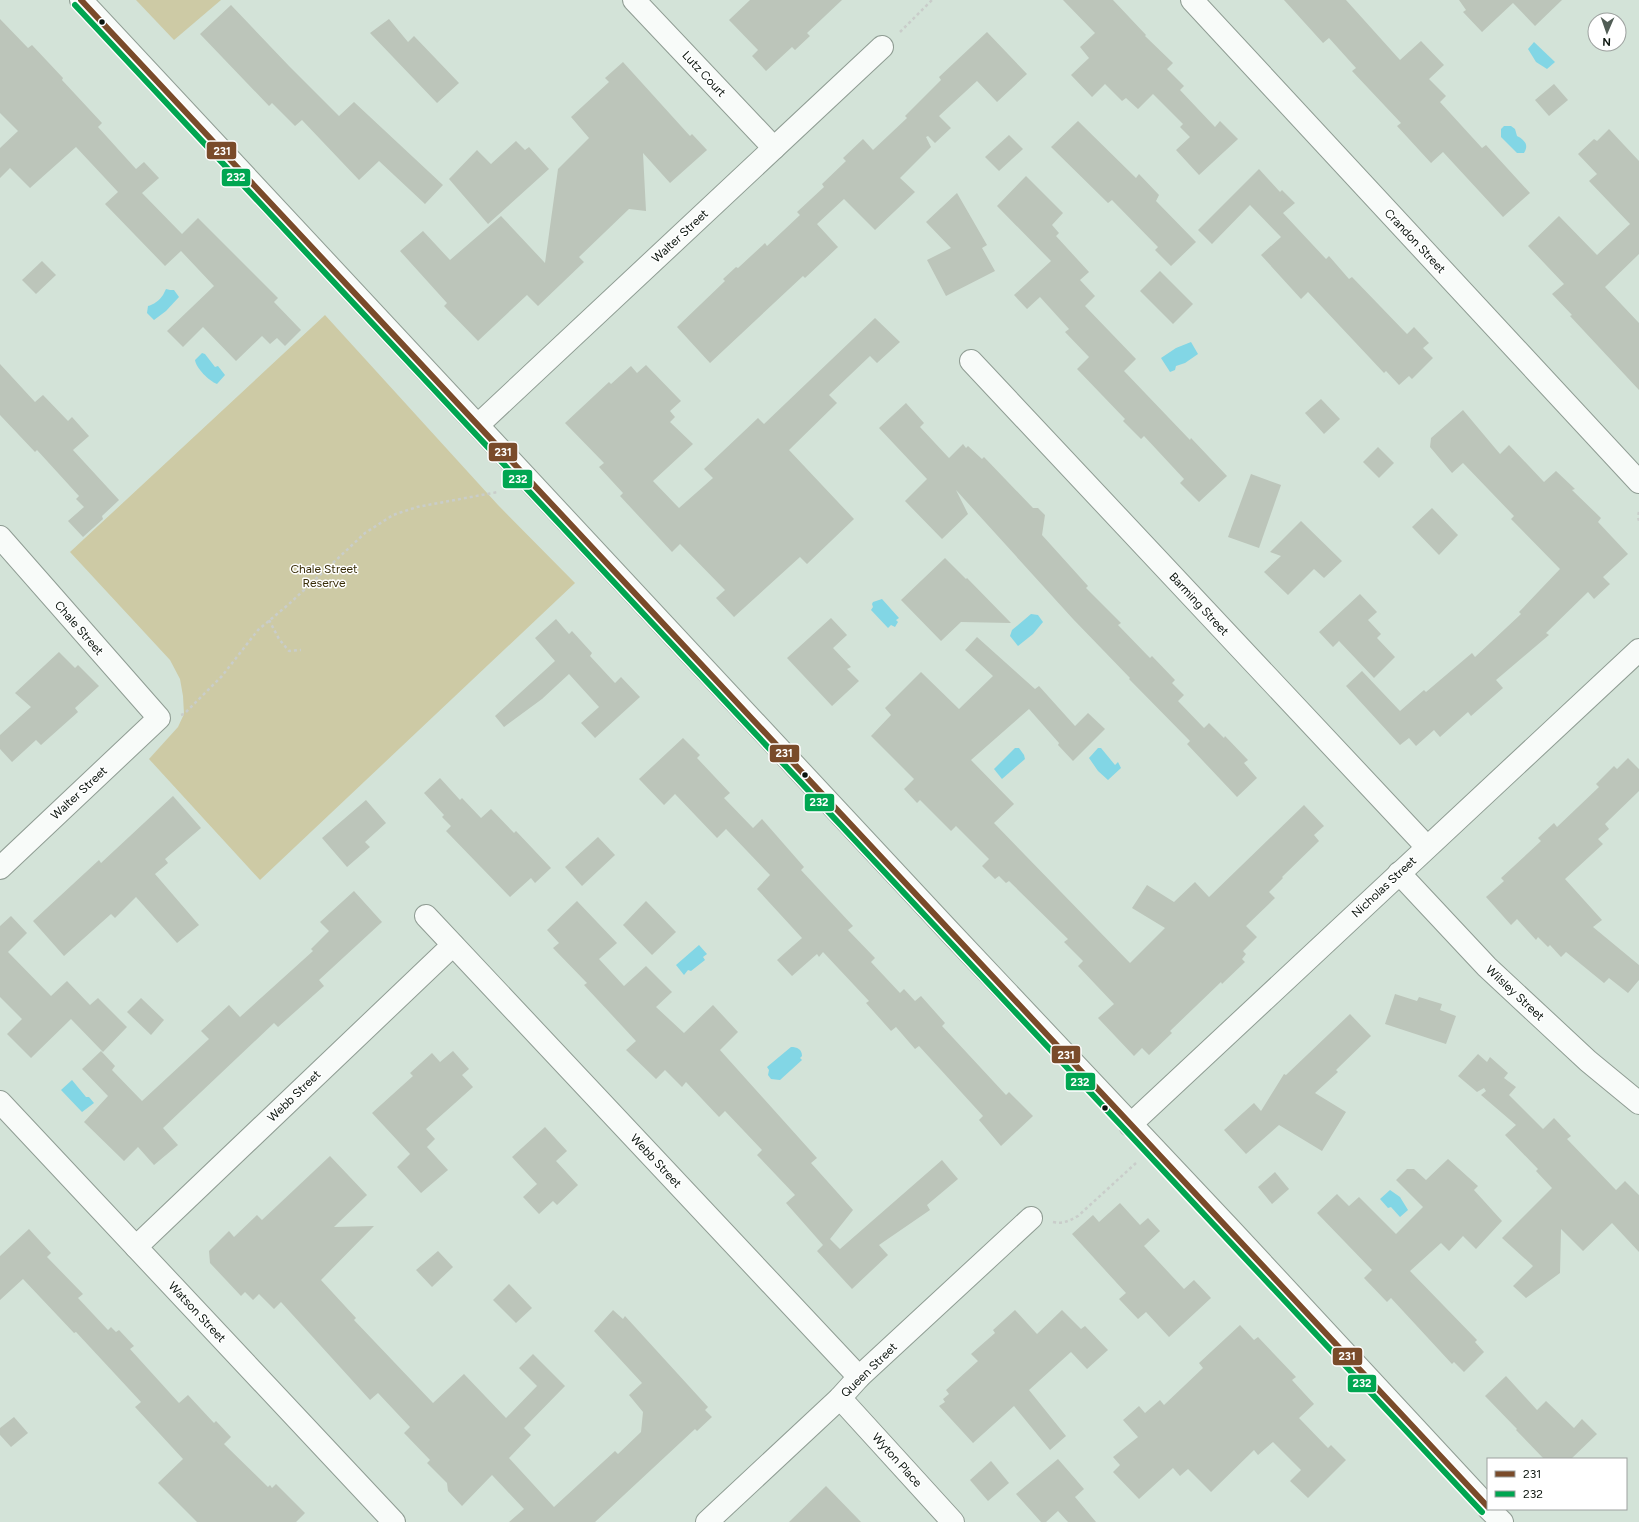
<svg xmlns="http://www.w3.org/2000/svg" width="1639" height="1522" viewBox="0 0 1639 1522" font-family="Figtree,sans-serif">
	<rect width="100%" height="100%" fill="#d3e3d8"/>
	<g fill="#cdcaa5">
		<polygon points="136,0 221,0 174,40"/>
		<polygon points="325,315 498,505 575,583 260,880 149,759 178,727 184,714 183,696 180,679 170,660 70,552"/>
	</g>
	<g fill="#82d6e5">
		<polygon points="1534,42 1555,62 1547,69 1536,62 1528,49"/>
		<path d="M1504,126H1511L1515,129L1517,136C1525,140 1529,145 1524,153H1517L1501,137V129Z"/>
		<path d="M166,289L170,290H174L179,297L166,311L154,320L147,313L148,306C153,305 160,300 163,295C164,293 165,291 166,289Z"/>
		<polygon points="1191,342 1198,354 1185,363 1176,366 1175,370 1170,372 1161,358 1176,348"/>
		<path d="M202,353L205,354L215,367L218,366L225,375L217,384C209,381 196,368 195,360Z"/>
		<polygon points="882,599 899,618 896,620 898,622 895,627 891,625 888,628 871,610 873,607 872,604 873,602"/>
		<polygon points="1031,614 1038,615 1043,622 1033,634 1018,646 1010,636 1012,630"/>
		<polygon points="1015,748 1019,748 1024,755 1025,759 1002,779 994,769"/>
		<polygon points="1098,748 1101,748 1115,765 1118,762 1121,768 1108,780 1098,771 1089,758"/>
		<polygon points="699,945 707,954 703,957 705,960 691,971 688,970 684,975 676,965"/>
		<path d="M791,1047C797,1047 802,1049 802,1056L800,1058L802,1060L780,1080L771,1079L768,1075L769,1070L767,1067Z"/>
		<polygon points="72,1080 86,1097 89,1097 94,1103 82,1112 61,1090"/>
		<polygon points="1390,1190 1400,1197 1408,1210 1400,1217 1391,1207 1388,1208 1380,1199"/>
	</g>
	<g fill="#bcc5ba">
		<polygon points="750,0 842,0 807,33 810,36 795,50 792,47 766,71 752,56 758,50 729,20"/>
		<polygon points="1063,0 1113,0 1146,35 1145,36 1173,63 1167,69 1184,86 1180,90 1215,127 1220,121 1238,139 1199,175 1176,150 1190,137 1180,127 1183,124 1153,94 1138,109 1126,98 1122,101 1105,84 1092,97 1071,75 1089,58 1080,47 1095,33"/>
		<polygon points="1284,0 1346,0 1400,60 1421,41 1444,65 1429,79 1446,96 1440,102 1482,148 1486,145 1530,193 1503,217 1443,152 1431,163 1397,126 1401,123 1352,71 1356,68 1329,38 1323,43"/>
		<polygon points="1459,0 1562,0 1535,26 1513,3 1482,32 1463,12 1466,10"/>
		<polygon points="231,5 289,66 339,116 354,102 443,185 425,204 379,161 359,180 302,120 295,126 272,103 269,106 200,34"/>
		<polygon points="0,19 28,48 32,45 63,78 62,80 102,123 98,127 136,169 144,162 159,178 142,193 182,234 198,218 278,298 274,302 301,330 285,346 277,338 270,344 262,336 236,361 203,327 183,347 167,331 214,286 181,251 165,266 105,204 118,192 76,147 30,188 10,168 0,178 0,148 18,131 0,113"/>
		<polygon points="389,19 408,42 414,36 459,83 437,103 370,33"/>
		<polygon points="987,32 1027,74 997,102 977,81 939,116 951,128 935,143 928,136 926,137 931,147 900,178 915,192 875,230 844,199 817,224 838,247 805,278 803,276 710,363 677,327 725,281 723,279 736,267 738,268 765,243 767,246 800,215 797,212 824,187 822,184 846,161 843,158 863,139 873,150 907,118 905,116 941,80 939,77"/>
		<polygon points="623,62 690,136 692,134 707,150 670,183 643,153 646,211 629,209 579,257 584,262 538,306 527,295 478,341 444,306 447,303 400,251 423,231 450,260 501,216 545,263 558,169 589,138 571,117 609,82 605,78"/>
		<polygon points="1554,84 1568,100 1549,116 1535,100"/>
		<polygon points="1078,121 1136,178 1139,174 1159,195 1156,201 1196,242 1171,266 1155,250 1158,247 1112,200 1108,203 1051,147"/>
		<polygon points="1609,129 1639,161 1639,254 1605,287 1639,323 1639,390 1570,316 1572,315 1552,294 1564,284 1528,246 1559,216 1597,255 1630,224 1589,181 1597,174 1578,154 1594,139 1597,141"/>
		<polygon points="1009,135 1023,149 999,171 985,157"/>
		<polygon points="516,141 525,150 529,147 549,169 488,224 449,179 477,150 491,164"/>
		<polygon points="1259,169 1280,192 1282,190 1295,203 1283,213 1326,259 1329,256 1349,279 1352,277 1407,334 1414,327 1429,343 1423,348 1433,358 1412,379 1409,376 1399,385 1386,371 1384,373 1308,292 1301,299 1261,255 1281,237 1250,205 1212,244 1198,230"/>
		<polygon points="1026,176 1063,213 1052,225 1059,233 1056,236 1089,272 1080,280 1095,296 1085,306 1136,359 1124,371 1190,440 1191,438 1227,476 1199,502 1180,483 1184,479 1144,436 1141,439 1123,421 1125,419 1077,369 1089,357 1065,332 1069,329 1040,297 1027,309 1014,295 1051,261 997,206"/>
		<polygon points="957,193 987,245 982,248 995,271 946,296 927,260 951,248 926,222"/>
		<polygon points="42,261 56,275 36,294 22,280"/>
		<polygon points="1160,271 1193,304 1173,324 1140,291"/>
		<polygon points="875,318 900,342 877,363 870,356 829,395 837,403 789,450 854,519 807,564 800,557 734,617 716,598 725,590 680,544 672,552 620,496 623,493 599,467 604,463 565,423 609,382 611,384 631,366 637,373 646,365 681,401 670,411 675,417 670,422 693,444 653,481 679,508 713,478 704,469 758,418 764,424"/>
		<polygon points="0,364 35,402 43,395 68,421 72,417 89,436 73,450 119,500 102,516 103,519 83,537 68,521 84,507 76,499 79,496 37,450 35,452 0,415"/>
		<polygon points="1321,399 1340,419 1324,434 1305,413"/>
		<polygon points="906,403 924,423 920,427 949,458 963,444 966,448 968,446 982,459 984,457 1033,508 1038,508 1045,515 1042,535 1088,586 1086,588 1121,623 1118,625 1150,658 1152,656 1175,680 1172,683 1184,695 1178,701 1204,728 1209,723 1224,738 1225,736 1248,760 1244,763 1257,778 1237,797 1187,744 1190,741 1129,679 1130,678 1073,619 956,490 968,514 942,539 905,501 927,479 879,428"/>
		<polygon points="1463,410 1500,454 1509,445 1544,482 1556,471 1575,489 1572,490 1601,518 1598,522 1628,554 1603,577 1610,584 1594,599 1588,592 1546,633 1549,635 1496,680 1503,688 1471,716 1468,712 1440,737 1434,730 1416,746 1409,738 1400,745 1346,686 1362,671 1400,711 1424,690 1426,692 1472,653 1475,657 1521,614 1519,612 1560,569 1511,519 1514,516 1463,463 1452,473 1430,447 1431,438"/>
		<polygon points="1378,447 1394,463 1379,478 1363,462"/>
		<polygon points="1251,474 1281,485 1259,548 1228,537"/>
		<polygon points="1432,508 1458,535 1439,555 1412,527"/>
		<polygon points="1301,521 1342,561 1324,578 1314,569 1288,595 1264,572 1281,556 1270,552"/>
		<polygon points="945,558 966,579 967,578 1011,623 961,622 941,641 901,600"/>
		<polygon points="1360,594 1377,612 1368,620 1381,634 1377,638 1395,657 1374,678 1339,641 1333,647 1319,632"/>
		<polygon points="831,618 847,635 833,648 851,667 847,669 859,681 832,706 787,658"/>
		<polygon points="556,619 569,634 572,631 592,653 590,656 615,683 621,677 640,697 595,738 581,723 599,707 569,674 542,699 504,727 495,716 555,661 535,638"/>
		<polygon points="977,637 1035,689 1039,686 1075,726 1088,713 1105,729 1073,761 1058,745 1059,743 1029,709 971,760 1014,804 994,823 1130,963 1165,928 1132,908 1147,885 1174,902 1195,882 1209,897 1304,805 1324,826 1314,835 1319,841 1282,877 1283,878 1269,892 1275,898 1246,926 1257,937 1243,951 1246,954 1242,959 1245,962 1222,984 1221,982 1170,1031 1172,1033 1149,1055 1142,1048 1134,1056 1098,1018 1114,1004 1078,966 1083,961 1064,942 1068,939 1009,881 1006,883 999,876 995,879 982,866 989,859 956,826 951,831 920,800 917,803 904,789 914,779 871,736 891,715 885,708 921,672 959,709 993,676 965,650"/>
		<polygon points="59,652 75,668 78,665 99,686 75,708 78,712 41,745 36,740 12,762 0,749 0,735 31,707 15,693"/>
		<polygon points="683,738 700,755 697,758 730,793 724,798 753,828 762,819 804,867 801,870 853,926 848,930 875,958 871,962 900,993 904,989 915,1001 921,996 945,1023 942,1026 1006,1095 1009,1092 1033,1116 1001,1146 979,1120 983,1116 919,1046 915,1049 896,1027 891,1031 866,1003 869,1001 823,952 819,957 817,954 792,976 777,960 802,938 757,889 770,875 726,829 717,838 675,794 664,805 639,779"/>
		<polygon points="1628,758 1639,769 1639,791 1605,824 1609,829 1598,839 1603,844 1565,879 1602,920 1593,927 1639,965 1639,980 1628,993 1609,978 1604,983 1566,952 1561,957 1550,945 1548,947 1538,937 1536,940 1517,919 1511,925 1486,897 1504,881 1501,878 1541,841 1538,838 1554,823 1557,827 1599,787 1596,784 1614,766 1617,769"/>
		<polygon points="440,778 460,800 462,798 481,818 491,809 514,833 516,831 551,868 535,883 531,878 510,897 446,831 451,826 442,817 444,815 424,793"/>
		<polygon points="173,796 201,828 165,859 168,863 155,874 199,925 177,943 136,897 115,918 111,914 64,956 33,921 99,860 101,863"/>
		<polygon points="366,800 386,823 365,842 370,847 347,867 322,838"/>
		<polygon points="598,837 615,855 582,886 565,867"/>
		<polygon points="354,891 382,922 319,980 324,986 278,1027 274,1023 163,1128 178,1145 154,1165 138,1147 124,1161 84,1122 108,1096 82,1069 101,1051 115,1066 112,1070 142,1101 209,1039 201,1031 229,1005 240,1017 313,951 311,949 329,931 320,922"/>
		<polygon points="577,901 617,943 599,959 624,986 646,966 672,992 656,1007 684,1033 713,1005 738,1032 720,1050 817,1158 811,1163 853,1210 830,1239 840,1249 942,1160 958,1179 927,1205 930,1210 879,1245 888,1255 852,1289 817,1251 823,1245 786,1203 795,1195 757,1155 762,1150 725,1111 719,1117 686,1082 682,1087 665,1070 656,1079 626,1050 636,1041 584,985 587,983 553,948 559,943 547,930"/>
		<polygon points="646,901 676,932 652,955 623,925"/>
		<polygon points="11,916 27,933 8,952 51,996 67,981 90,1005 98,998 127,1027 103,1052 71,1019 31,1058 7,1034 22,1019 0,997 0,926"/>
		<polygon points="1395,994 1417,1001 1419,997 1442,1004 1440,1010 1456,1016 1446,1044 1385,1024"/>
		<polygon points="141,998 164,1020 151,1035 127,1012"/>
		<polygon points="1350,1014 1371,1036 1336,1070 1338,1072 1315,1093 1346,1112 1322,1151 1279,1125 1246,1154 1224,1130 1254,1103 1261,1111 1284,1074 1286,1075"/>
		<polygon points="453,1051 469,1069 462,1075 473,1087 426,1129 435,1139 427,1147 448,1170 421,1193 397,1167 410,1154 372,1113 413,1076 410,1073 432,1053 440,1062"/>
		<polygon points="1478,1054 1487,1062 1490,1057 1508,1073 1504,1078 1516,1087 1509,1095 1543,1129 1554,1118 1571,1136 1567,1139 1616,1190 1625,1181 1639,1195 1639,1252 1612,1223 1583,1251 1561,1229 1560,1273 1526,1298 1513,1286 1533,1266 1502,1238 1552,1188 1536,1171 1538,1169 1505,1135 1516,1125 1481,1095 1486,1091 1484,1088 1477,1092 1458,1076"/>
		<polygon points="545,1127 567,1151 556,1161 578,1185 557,1205 553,1201 539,1214 523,1197 537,1184 512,1157"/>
		<polygon points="330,1156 367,1195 334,1227 374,1226 321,1280 356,1318 354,1320 433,1403 464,1374 506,1418 537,1386 519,1368 533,1354 565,1386 524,1428 531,1435 509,1458 554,1507 615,1451 618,1454 641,1432 643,1412 629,1395 642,1383 594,1331 613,1310 623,1319 625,1316 708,1407 705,1410 712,1417 697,1431 695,1429 595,1522 509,1522 524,1509 492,1475 462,1506 448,1491 447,1483 427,1463 430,1460 404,1433 410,1427 378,1393 370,1400 281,1302 274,1309 259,1294 253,1300 245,1292 241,1296 210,1263 209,1251 229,1231 234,1237 257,1215 262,1220"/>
		<polygon points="1448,1159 1478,1186 1474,1190 1502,1221 1476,1249 1463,1236 1449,1251 1441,1243 1410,1271 1477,1340 1475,1342 1484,1352 1464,1372 1454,1362 1452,1364 1391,1298 1387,1302 1364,1278 1372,1270 1317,1213 1337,1194 1349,1206 1359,1197 1396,1234 1423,1207 1396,1180 1407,1169 1414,1169 1426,1180"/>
		<polygon points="1275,1172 1289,1189 1272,1204 1258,1187"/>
		<polygon points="1120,1203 1140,1225 1148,1218 1160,1231 1144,1246 1184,1289 1194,1280 1211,1298 1169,1337 1146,1312 1138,1319 1119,1299 1126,1293 1072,1234 1093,1215 1099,1222"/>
		<polygon points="29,1229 51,1253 47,1257 83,1294 78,1298 108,1330 111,1327 116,1332 119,1330 134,1346 130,1349 179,1403 188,1395 214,1423 216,1421 231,1437 224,1444 268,1487 270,1485 272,1488 276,1484 305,1513 296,1522 197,1522 158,1483 183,1459 135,1407 141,1402 76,1332 74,1333 23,1279 0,1300 0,1256"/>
		<polygon points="438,1251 453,1267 432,1287 416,1270"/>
		<polygon points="509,1284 532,1308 516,1323 493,1300"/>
		<polygon points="1015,1310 1037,1334 1062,1310 1081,1329 1085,1326 1108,1350 1087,1369 1071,1352 1029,1390 1066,1436 1050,1450 1014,1406 973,1443 939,1406 945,1402 943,1399 949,1394 946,1390 978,1361 971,1354 995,1333 993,1330"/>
		<polygon points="1240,1325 1254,1340 1258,1337 1296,1377 1292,1380 1314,1404 1299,1418 1328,1448 1331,1445 1346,1460 1308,1498 1290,1481 1301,1470 1273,1442 1258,1455 1254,1450 1211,1492 1188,1469 1180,1476 1173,1468 1139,1499 1113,1472 1120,1465 1113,1457 1138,1437 1123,1420 1139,1406 1145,1413 1160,1400 1164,1405 1203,1368 1199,1363"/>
		<polygon points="1506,1376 1537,1410 1546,1401 1574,1428 1582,1419 1597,1434 1571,1459 1544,1459 1516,1430 1517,1429 1485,1396"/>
		<polygon points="14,1417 28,1433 11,1447 0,1435 0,1428"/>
		<polygon points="1058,1459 1084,1489 1075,1497 1096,1522 1068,1522 1058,1511 1046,1522 1041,1522 1016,1494"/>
		<polygon points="991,1461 1009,1483 988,1501 970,1480"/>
		<polygon points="826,1486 861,1522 789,1522"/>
	</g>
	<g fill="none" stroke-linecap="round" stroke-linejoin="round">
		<defs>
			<g id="minor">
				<polyline points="634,0 774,148"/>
				<polyline points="1192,0 1639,482"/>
				<polyline points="971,361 1427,847"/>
				<polyline points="478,425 882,47"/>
				<polyline points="0,537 159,718 0,868"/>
				<polyline points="1399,873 1487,967 1588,1061 1639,1103"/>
				<polyline points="426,916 859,1377"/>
				<polyline points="0,1102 394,1522"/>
				<polyline points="1130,1125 1639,650"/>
				<polyline points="136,1247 453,945"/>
				<polyline points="840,1398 953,1522"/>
				<polyline points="707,1522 840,1398 859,1377 1031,1218"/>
			</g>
			<g id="secondary">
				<polyline points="81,0 950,932 1230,1229 1488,1507"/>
				<polyline points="1489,1509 1502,1522"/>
			</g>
		</defs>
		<use href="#minor" stroke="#8f9c93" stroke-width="24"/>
		<use href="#secondary" stroke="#8f9c93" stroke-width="24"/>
		<g stroke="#c9cdca" stroke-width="2.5" stroke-dasharray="3 3" stroke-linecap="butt">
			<polyline points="900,32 932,0"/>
			<polyline points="1639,512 1638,517 1639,521"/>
			<polyline points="269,620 279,639 289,651 301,650"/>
			<polyline points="181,715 184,714 222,676 258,630 289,604 365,533 393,515 417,507 498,492"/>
			<path d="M1053,1222C1063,1224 1069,1221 1078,1216L1136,1163"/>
		</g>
		<use href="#minor" stroke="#f8fbf9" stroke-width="22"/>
		<use href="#secondary" stroke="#f8fbf9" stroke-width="22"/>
		<defs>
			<polyline id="bus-1" points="81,0 1488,1507"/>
			<polyline id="bus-2" points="75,5 1482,1512"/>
		</defs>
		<use href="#bus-1" stroke="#fff" stroke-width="9"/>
		<use href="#bus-2" stroke="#fff" stroke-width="9"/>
		<use href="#bus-1" stroke="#7a4b2a" stroke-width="6"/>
		<use href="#bus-2" stroke="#00a651" stroke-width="6"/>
	</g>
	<g fill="#0b150e" stroke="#fff" stroke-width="1.5">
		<circle cx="102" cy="22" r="3.5"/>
		<circle cx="805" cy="775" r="3.5"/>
		<circle cx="1105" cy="1108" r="3.5"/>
	</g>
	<g text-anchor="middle" stroke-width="3" stroke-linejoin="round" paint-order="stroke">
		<g font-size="12" fill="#0b150e" stroke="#fff">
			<text transform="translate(704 74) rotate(47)" y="4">Lutz Court</text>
			<text transform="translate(680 236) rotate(-43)" y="4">Walter Street</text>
			<text transform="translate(1415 241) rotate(47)" y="4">Crandon Street</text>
			<text transform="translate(1199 604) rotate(47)" y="4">Barming Street</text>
			<text transform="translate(79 628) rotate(49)" y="4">Chale Street</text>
			<text transform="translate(79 793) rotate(-43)" y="4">Walter Street</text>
			<text transform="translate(1384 887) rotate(-43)" y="4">Nicholas Street</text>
			<text transform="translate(1515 993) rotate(43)" y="4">Wilsley Street</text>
			<text transform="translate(294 1096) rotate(-44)" y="4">Webb Street</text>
			<text transform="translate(656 1161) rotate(47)" y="4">Webb Street</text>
			<text transform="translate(197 1312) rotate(47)" y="4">Watson Street</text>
			<text transform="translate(869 1370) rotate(-44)" y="4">Queen Street</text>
			<text transform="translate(897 1460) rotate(48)" y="4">Wyton Place</text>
		</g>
		<g font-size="12" fill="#382d07" stroke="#fff">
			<text x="324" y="573">Chale Street<tspan x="324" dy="14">Reserve</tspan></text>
		</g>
	</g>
	<g stroke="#fff" stroke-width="1.5">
		<rect x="206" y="141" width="31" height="19" rx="4" fill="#7a4b2a"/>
		<rect x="221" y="168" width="30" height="19" rx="4" fill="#00a651"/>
		<rect x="488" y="442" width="30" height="20" rx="4" fill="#7a4b2a"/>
		<rect x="502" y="469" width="31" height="20" rx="4" fill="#00a651"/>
		<rect x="769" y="744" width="31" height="19" rx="4" fill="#7a4b2a"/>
		<rect x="804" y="793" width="31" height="19" rx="4" fill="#00a651"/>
		<rect x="1051" y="1045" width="30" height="19" rx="4" fill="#7a4b2a"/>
		<rect x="1065" y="1072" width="31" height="19" rx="4" fill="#00a651"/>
		<rect x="1332" y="1347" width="31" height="19" rx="4" fill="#7a4b2a"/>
		<rect x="1347" y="1374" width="30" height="19" rx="4" fill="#00a651"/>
	</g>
	<g font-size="11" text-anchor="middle" font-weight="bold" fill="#fff">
		<text x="222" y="155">231</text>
		<text x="236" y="181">232</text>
		<text x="503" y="456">231</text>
		<text x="518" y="483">232</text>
		<text x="784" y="757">231</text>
		<text x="819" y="806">232</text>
		<text x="1066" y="1059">231</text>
		<text x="1080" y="1086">232</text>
		<text x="1347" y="1360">231</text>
		<text x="1362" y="1387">232</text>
	</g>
	<rect x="1487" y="1458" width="140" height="52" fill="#ffffff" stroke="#9da19f"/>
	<rect x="1495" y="1471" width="20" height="6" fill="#7a4b2a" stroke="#9da19f"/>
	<text x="1523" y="1478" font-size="12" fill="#0b150e">231</text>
	<rect x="1495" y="1491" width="20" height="6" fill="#00a651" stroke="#9da19f"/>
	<text x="1523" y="1498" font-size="12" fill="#0b150e">232</text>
	<g transform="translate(1607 32) rotate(182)"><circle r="19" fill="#ffffff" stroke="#9da19f"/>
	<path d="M0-3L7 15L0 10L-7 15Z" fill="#515d55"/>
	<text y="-6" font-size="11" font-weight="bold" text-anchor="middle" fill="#0b150e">N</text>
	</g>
</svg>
